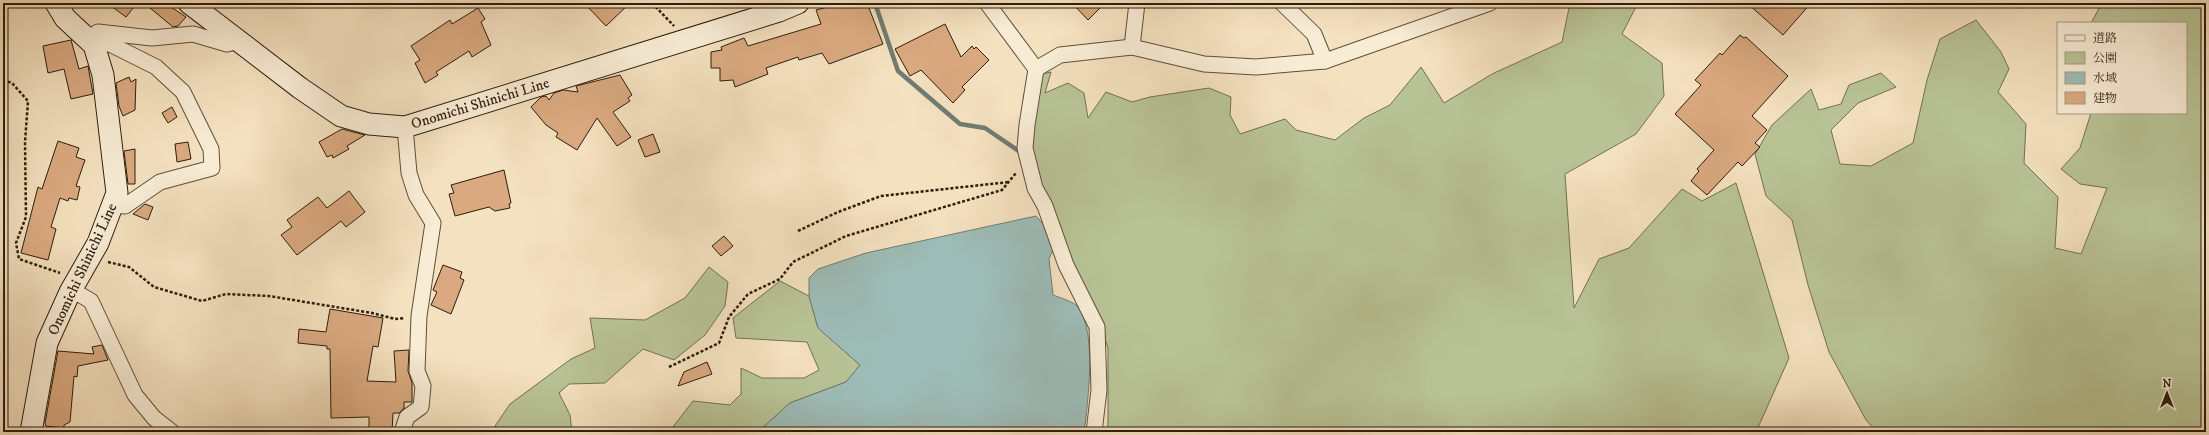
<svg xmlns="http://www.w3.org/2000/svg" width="2209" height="435" viewBox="0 0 2209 435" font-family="'IM FELL DW Pica','Noto Serif JP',serif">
	<rect width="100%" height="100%" fill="#f4e1bf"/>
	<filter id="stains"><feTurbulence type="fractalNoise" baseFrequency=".005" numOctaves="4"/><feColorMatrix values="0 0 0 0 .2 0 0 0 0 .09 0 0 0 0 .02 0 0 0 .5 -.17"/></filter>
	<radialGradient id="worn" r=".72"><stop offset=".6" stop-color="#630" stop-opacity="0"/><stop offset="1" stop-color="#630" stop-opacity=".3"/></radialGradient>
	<g fill="#b8c395" stroke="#727051">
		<polygon points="1570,3 1638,3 1622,34 1662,63 1664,96 1636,134 1565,174 1574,308 1599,259 1629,248 1682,189 1702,201 1736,183 1789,358 1756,432 1106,432 1108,424 1108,348 1090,297 1061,242 1036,178 1031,144 1034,117 1023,98 1029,77 1051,72 1045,93 1068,83 1084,93 1088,118 1106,92 1132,102 1150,97 1209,88 1231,97 1230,115 1240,134 1285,119 1296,130 1335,140 1364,118 1390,105 1421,67 1444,103 1492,74 1562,42"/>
		<polygon points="2102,3 2206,3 2206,432 1877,432 1866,420 1829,352 1808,285 1792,220 1766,196 1755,154 1772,125 1811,89 1819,110 1841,104 1849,85 1881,73 1896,87 1858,103 1831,130 1840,164 1871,166 1913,143 1927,80 1940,39 1976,20 2001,52 2009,69 1998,92 2026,124 2024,163 2058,197 2055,248 2081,254 2107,188 2080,184 2061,169 2080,148 2091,113 2186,113 2186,23 2091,23"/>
		<polygon points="709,267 728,282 725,306 705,335 674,360 643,349 605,383 569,384 559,393 570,415 572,432 491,432 510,404 571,359 595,348 590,318 645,320 685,298"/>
		<polygon points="780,281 809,296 818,328 860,365 846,382 790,403 758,432 669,432 693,401 730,405 741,394 741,368 762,378 804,378 819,370 807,342 736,338 733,318"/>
	</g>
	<path fill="#9dbcb7" stroke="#707c73" d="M1036,216L1057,240L1049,259L1053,295C1060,298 1073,301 1078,307C1097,331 1088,402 1084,432H758L790,403L846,382L860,365L818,328L809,296V278L818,269L866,253Z"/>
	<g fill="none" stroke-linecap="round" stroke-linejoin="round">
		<polyline stroke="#707c73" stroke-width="4.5" points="875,3 898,71 960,124 985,128 1023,154"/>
	</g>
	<g fill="#daa980" stroke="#2d1d0d">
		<polygon points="107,3 137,3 126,17"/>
		<polygon points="144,3 165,3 186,17 178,26 173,27"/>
		<polygon points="584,3 630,3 606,26"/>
		<polygon points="827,3 867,3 883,44 829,64 822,53 799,60 798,57 766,68 768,74 735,87 733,80 720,81 720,68 711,68 711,52 722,50 721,47 744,38 748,46 821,24 816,10 828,7"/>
		<polygon points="1072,3 1105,3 1088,20"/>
		<polygon points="1747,3 1811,3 1783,35"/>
		<polygon points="478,8 485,19 481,22 491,45 472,57 469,51 436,72 438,75 425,83 415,63 420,60 411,46 450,20 452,24"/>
		<polygon points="945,24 961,57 972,46 974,49 976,47 989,60 962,87 965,90 953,103 921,70 910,76 895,49"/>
		<polygon points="1740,35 1744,38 1746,37 1788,76 1752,116 1767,130 1755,143 1760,147 1742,166 1738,162 1707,195 1691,181 1699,171 1697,169 1714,150 1675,114 1701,85 1695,80 1720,53 1722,55"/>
		<polygon points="71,40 79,69 88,66 93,94 71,99 64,69 48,73 43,46"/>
		<polygon points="620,75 632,95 628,98 630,101 613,112 631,137 617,146 597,118 577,150 556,137 558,133 546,125 531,107 541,97 546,96 549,100 554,93 563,90 578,92 576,86"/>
		<polygon points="129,77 131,82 136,79 135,110 123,116 119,106 116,83"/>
		<polygon points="172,107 177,117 168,123 162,113"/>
		<polygon points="342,129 365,135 347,146 349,149 333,158 332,155 327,157 319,142"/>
		<polygon points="653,134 660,152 645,157 638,140"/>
		<polygon points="58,141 79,148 76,157 85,160 76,186 80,187 77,200 69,198 68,201 60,198 51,227 56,229 48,260 21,253 38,187 42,189"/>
		<polygon points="188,142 191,159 177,162 175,144"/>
		<polygon points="135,149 135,184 128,184 124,151"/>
		<polygon points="504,170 511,203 509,204 510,208 495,211 489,207 455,216 449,194 454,193 451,185"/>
		<polygon points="349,191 365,212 346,227 341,221 297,255 281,235 292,227 287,220 318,197 327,208"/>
		<polygon points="145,204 153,207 148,220 133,214"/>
		<polygon points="724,236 733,246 721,256 712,246"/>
		<polygon points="443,265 462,272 460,278 464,280 451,314 431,305 437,292 433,290"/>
		<polygon points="330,309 383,318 378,347 373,346 367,381 396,382 394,351 409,350 408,371 412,383 412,402 404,402 404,408 399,413 393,413 392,432 369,432 369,417 331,418 330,349 327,349 327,346 298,343 299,329 326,332"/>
		<polygon points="102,345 108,360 78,366 77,377 74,376 70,422 64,425 64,428 46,426 45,423 58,351 94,354 92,347"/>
		<polygon points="707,362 712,374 678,386 684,372"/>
	</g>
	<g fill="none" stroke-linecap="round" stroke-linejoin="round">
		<defs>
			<g id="minor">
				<polyline points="987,3 1036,69 1027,125 1025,148 1035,188 1045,206 1066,265 1097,327 1099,390 1094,432"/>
				<polyline points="1282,3 1314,34 1325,61"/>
				<polyline points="88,39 112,45 156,67 183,92 211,149 212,168 160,182 125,206 112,205"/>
				<polyline points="88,39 98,32 152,38 193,34 227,44 239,41"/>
				<polyline points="1132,47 1137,3"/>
				<polyline points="1036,69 1060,55 1132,47 1204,64 1256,67 1325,61 1490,3"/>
				<polyline points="70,292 79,294 91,301 135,395 154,418 172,432"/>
				<polyline points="402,432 407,417 421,407 423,386 417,371 419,316 433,223 416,195 409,173 405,127"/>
			</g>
			<g id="secondary">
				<polyline points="189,3 300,88 341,116 369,124 405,127 779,11 798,3"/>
				<polyline points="31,432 47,343 70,292 98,243 117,193 103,75 94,45 65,18 56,3"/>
			</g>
		</defs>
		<use href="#minor" stroke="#5f4e3a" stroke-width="17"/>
		<use href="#secondary" stroke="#2d1d0d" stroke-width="23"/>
		<g stroke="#2d1d0d" stroke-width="2.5" stroke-dasharray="3 2" stroke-linecap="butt">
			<polyline points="652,3 674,26"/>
			<polyline points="3,80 12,83 28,101 25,142 26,217 16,243 19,259 60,273"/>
			<polyline points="798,231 838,212 881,196 1009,182"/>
			<polyline points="108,262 129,267 154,287 202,301 226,294 269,296 372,313 395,319 405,318"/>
			<polyline points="669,367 719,343 729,317 748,294 780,279 793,262 846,236 1002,190 1016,173"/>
		</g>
		<use href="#minor" stroke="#f8ecd5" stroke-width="15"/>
		<use href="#secondary" stroke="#f8ecd5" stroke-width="21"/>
	</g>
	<g text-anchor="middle" stroke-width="3" stroke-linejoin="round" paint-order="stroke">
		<g font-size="15" fill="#2d1d0d" stroke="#f8ecd5">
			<text transform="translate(480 103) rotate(-17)" y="5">Onomichi Shinichi Line</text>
			<text transform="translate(82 269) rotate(-65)" y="5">Onomichi Shinichi Line</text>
		</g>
	</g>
	<rect width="2209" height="435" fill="none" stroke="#f4e1bf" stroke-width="16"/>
	<rect x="4" y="4" width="2201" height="427" fill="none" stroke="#2d1d0d" stroke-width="2"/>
	<rect x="8" y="8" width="2193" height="419" fill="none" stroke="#2d1d0d"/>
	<rect x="2057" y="22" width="130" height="92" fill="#f8ecd5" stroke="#a79985"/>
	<rect x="2065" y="35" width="20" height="6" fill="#f8ecd5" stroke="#a79985"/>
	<text x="2093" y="42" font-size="12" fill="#2d1d0d">道路</text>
	<rect x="2065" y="52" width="20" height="12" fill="#b8c395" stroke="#a79985"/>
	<text x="2093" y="62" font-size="12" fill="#2d1d0d">公園</text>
	<rect x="2065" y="72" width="20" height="12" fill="#9dbcb7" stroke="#a79985"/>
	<text x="2093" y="82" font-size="12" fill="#2d1d0d">水域</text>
	<rect x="2065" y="92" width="20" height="12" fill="#daa980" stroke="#a79985"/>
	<text x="2093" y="102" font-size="12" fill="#2d1d0d">建物</text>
	<g transform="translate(2167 393)" stroke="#f8ecd5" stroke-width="3" paint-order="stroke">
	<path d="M0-3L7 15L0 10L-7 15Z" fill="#2d1d0d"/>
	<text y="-6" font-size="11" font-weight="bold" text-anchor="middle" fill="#2d1d0d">N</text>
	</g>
	<rect width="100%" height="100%" filter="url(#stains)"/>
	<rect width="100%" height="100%" fill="url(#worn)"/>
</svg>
